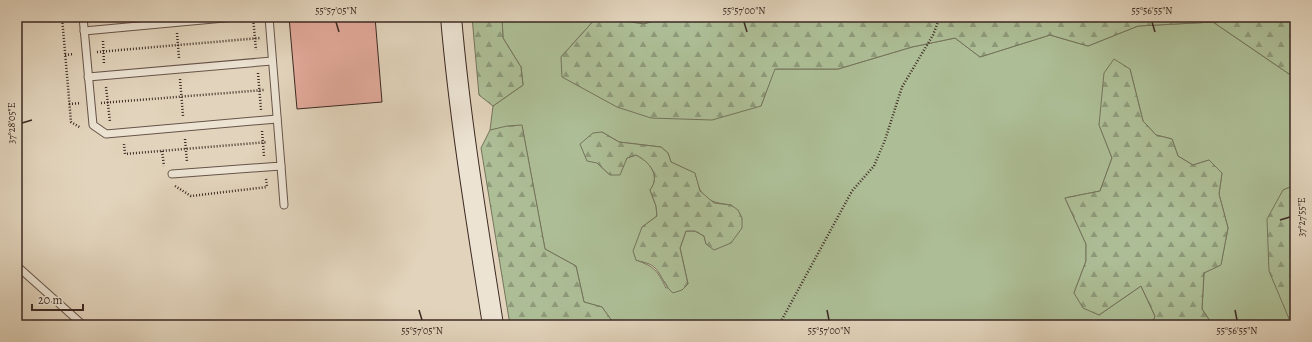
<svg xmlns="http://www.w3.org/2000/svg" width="1312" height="342" viewBox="0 0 1312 342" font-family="Alegreya,serif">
	<defs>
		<pattern id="forest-firs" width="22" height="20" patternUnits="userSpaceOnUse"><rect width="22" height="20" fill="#adbe96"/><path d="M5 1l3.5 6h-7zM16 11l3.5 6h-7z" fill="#8e9a7a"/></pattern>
	</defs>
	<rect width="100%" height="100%" fill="#e2d4bc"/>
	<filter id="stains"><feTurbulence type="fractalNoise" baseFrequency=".005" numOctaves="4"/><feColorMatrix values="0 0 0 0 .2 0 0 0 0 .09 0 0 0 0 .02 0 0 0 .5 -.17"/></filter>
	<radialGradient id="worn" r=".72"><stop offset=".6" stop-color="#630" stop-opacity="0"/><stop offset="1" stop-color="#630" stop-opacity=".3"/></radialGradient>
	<g fill="#adbe96" stroke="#74745c" fill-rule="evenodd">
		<path d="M502,17H597L561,57L761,106L774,69H838L912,47L955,38L980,57L1050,35L1088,46L1138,26L1213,22L1295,78V185L1283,190L1290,325L1212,324L1202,309L1204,273L1221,264L1228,228L1219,194L1222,173L1209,160L1193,165L1178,156L1172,139L1156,135L1143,121L1130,69L1099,124L1112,158L1100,191L1065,198L1086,244V261L1074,293L1099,315L1141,286L1155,316L1152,325H612V321L602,307L584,302L576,266L545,249L522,126L490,130L493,106L523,85L521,67L503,38ZM602,132L619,142L661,147L668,153L671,162L694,173C701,197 705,202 731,205L706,244L704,236L695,231H686L680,248L688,284L666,288C657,270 655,267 636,260L642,227L657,216L656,206L650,190C661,176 650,162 636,155L627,158L610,175L597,163Z"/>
		<polygon points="604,17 667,17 644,24"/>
	</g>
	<g fill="url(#forest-firs)" stroke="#74745c">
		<polygon points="472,17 502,17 503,38 521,67 523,85 493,106 479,95"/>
		<polygon points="597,17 644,24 667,17 1295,17 1295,78 1213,22 1138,26 1088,46 1050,35 980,57 955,38 912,47 838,69 775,69 761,106 712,120 651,118 617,107 562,77 561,57"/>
		<polygon points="1114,59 1130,69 1143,121 1156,135 1172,139 1178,156 1193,165 1209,160 1222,173 1219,194 1228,228 1221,265 1204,273 1202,309 1212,324 1230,325 1152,325 1155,316 1141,286 1099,315 1083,308 1074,293 1086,261 1086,244 1065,198 1100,191 1112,158 1099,125 1104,73"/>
		<polygon points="522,125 545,249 576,266 584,302 602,307 612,321 612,325 510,325 481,148 490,130 507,126"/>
		<path d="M602,132L619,142L661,147L668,153L671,162L695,173L700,191L714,203L731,205L738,210L742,218V228L731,243L714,250L706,244L704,236L695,231H686L680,248L688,284L682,290L673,293C664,286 662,274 654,267C650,263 641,262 636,260L633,251L642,227L657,216L656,206L650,190C661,176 650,162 636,155L627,158L620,175H610L597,163L587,161L580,144L593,133Z"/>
		<polygon points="1295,185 1295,325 1290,325 1290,321 1269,271 1267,219 1283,190"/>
	</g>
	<polygon fill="#e1a99a" stroke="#3c2923" points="289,17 375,17 382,102 297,109"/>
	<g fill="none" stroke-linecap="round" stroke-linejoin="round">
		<defs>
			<g id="lane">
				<polyline points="83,17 93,125 106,134 277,119"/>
				<polyline points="84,31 235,17"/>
				<polyline points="88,77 272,61"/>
				<polyline points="281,166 284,205"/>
				<polyline points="172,174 281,166 269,17"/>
				<polyline points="17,266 83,325"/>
			</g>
			<path id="secondary" d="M451,17C460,121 477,223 493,325"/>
		</defs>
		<use href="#lane" stroke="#665449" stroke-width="9"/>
		<use href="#secondary" stroke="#3c2923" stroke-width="22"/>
		<g stroke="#3c2923" stroke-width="2.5" stroke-dasharray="1 2" stroke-linecap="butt">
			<polyline points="62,17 71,122 81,128"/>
			<polyline points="253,17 256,50"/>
			<polyline points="177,33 179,58"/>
			<polyline points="103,41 104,64"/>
			<polyline points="97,52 260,38"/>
			<polyline points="65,55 74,54"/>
			<polyline points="258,73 261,110"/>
			<polyline points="180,79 183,116"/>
			<polyline points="106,87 110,122"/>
			<polyline points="101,103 264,90"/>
			<polyline points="69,104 81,103"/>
			<polyline points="262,131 264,156"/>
			<polyline points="185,139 187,162"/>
			<polyline points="124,144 125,154 267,142"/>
			<polyline points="162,151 164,166"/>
			<polyline points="266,179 267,187"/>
			<polyline points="175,186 191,196 267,187"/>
			<polyline points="779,325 852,191 874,166 885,140 902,87 933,35 940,17"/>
		</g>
		<use href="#lane" stroke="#ece3d3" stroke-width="7"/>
		<use href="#secondary" stroke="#ece3d3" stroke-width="20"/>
	</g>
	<path fill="none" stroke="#3c2923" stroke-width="1.5" d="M336,22L339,32M744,22L747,32M1152,22L1155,32M22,123L32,120M1280,220L1290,217M419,310L422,320M827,310L829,320M1235,310L1237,320"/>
	<rect width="1312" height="342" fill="none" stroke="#e2d4bc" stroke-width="44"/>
	<path d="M32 304v6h51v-6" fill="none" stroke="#3c2923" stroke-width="2"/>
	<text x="38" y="304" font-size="12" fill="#3c2923" stroke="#ece3d3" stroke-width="3" paint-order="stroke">20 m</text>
	<rect x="22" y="22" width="1268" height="298" fill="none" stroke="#3c2923" stroke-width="1.5"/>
	<g font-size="10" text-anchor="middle" fill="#3c2923">
		<text x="336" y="14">55°57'05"N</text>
		<text x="744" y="14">55°57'00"N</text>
		<text x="1152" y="14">55°56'55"N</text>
		<text transform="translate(11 123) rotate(-90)" y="4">37°28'05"E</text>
		<text transform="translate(1301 217) rotate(-90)" y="4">37°27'55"E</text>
		<text x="422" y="334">55°57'05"N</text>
		<text x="829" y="334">55°57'00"N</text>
		<text x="1237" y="334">55°56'55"N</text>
	</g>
	<rect width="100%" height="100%" filter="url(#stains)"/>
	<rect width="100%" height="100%" fill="url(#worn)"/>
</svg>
